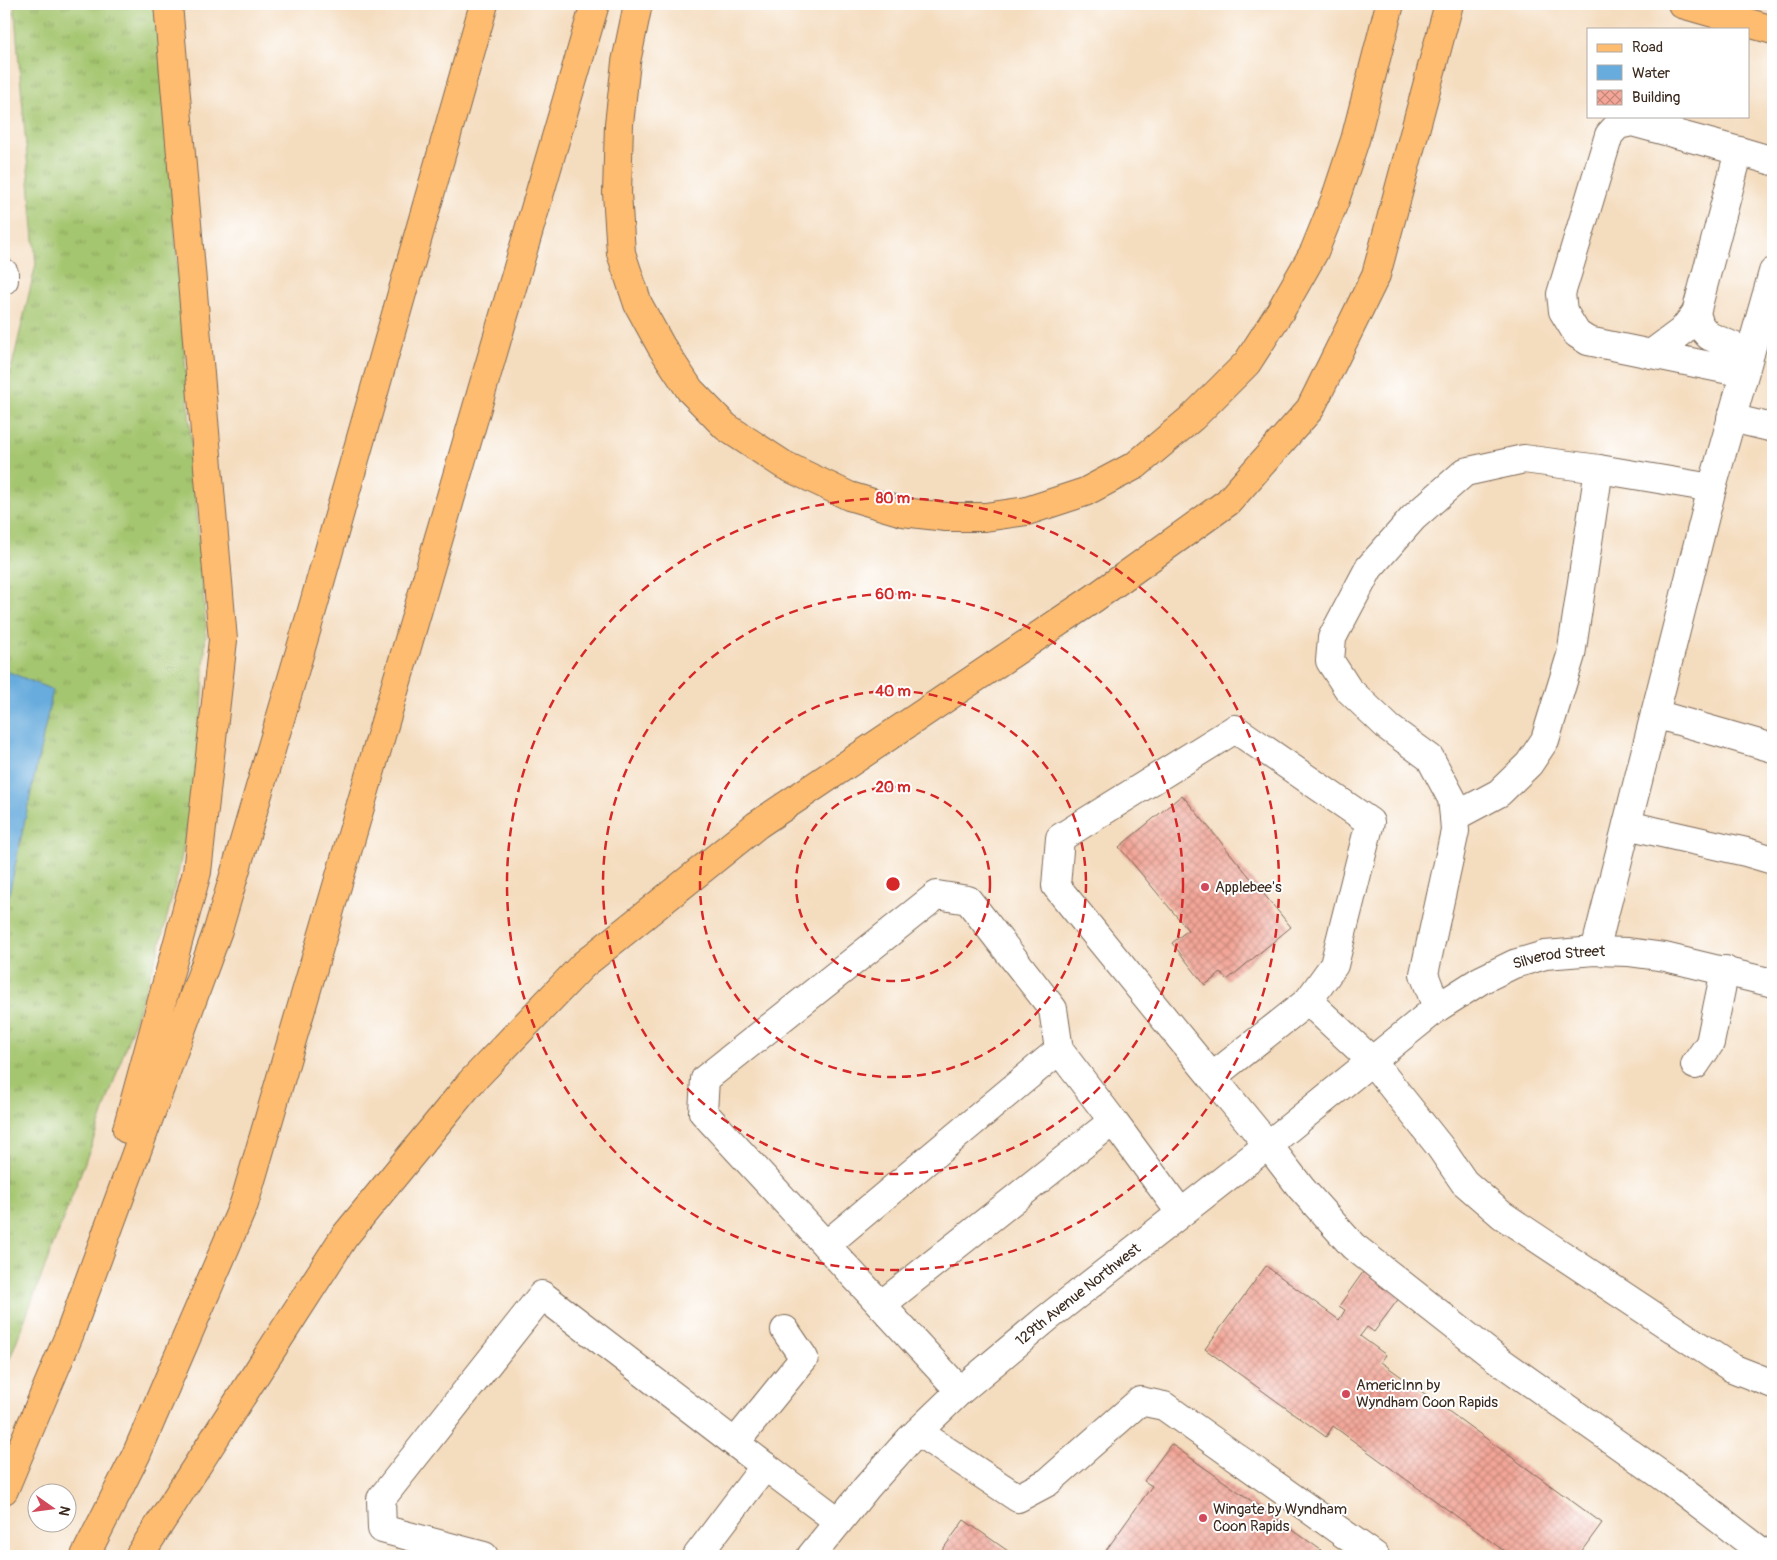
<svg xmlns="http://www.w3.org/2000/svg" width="1777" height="1560" viewBox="0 0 1777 1560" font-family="Pangolin,sans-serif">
	<defs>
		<pattern id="grass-tufts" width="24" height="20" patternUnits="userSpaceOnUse" patternTransform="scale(1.25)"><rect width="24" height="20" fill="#a5c66f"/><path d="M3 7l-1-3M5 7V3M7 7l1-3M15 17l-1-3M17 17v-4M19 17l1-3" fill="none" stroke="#88a15b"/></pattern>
		<pattern id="building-cross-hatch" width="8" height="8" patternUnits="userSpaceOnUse" patternTransform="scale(1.25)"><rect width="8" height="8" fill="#f3a698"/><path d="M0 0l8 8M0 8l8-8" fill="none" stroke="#c6877b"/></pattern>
	</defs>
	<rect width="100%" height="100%" fill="#fff"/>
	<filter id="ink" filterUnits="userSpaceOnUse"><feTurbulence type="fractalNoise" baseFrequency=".02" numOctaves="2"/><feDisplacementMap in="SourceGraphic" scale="10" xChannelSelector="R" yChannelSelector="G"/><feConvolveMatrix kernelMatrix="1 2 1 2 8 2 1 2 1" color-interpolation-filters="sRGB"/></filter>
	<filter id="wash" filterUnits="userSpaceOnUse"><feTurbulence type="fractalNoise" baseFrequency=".0096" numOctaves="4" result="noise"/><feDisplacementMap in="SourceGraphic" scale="20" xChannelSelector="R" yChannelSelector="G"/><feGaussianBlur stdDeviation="1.12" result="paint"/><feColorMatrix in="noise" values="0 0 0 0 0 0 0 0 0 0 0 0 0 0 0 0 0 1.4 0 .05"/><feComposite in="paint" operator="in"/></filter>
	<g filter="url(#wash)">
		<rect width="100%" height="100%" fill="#f4dcbe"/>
		<polygon fill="url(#grass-tufts)" stroke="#707846" points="14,4 157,4 206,629 201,733 191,807 179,870 158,952 98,1128 4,1374 4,400 36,264"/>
		<polygon fill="#68acdd" stroke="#526b7e" points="4,670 53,690 4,917"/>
		<g id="blocks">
			<g fill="url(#building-cross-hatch)">
				<polygon points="1182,795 1291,927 1227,980 1221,973 1205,985 1172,943 1188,930 1119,847"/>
				<polygon points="1266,1266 1339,1320 1345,1310 1339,1306 1366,1268 1402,1294 1374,1332 1367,1327 1360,1336 1386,1355 1381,1362 1602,1523 1578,1556 1511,1556 1333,1426 1326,1437 1205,1349"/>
				<polygon points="1171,1444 1321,1550 1316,1556 1102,1556 1152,1486 1144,1481"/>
				<polygon points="964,1520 1015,1556 938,1556"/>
			</g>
		</g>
	</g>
	<g filter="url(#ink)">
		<use href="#blocks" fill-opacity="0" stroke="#7c6856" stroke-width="1"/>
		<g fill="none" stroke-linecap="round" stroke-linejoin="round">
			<defs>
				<g id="minor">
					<polyline points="1739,151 1773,161"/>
					<polyline points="4,273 4,280"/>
					<polyline points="1651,354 1682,331 1696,313"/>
					<polyline points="1744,373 1588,341 1577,334 1563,311 1561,294 1609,135 1618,125 1632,122 1739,151 1696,313 1700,326 1709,336 1750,353"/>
					<polyline points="1731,418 1773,428"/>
					<polyline points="1655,714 1773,748"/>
					<polyline points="1454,817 1452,799 1430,758 1389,728 1348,689 1330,661 1332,638 1369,568 1413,518 1465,472 1524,459 1599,469 1712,488"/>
					<polyline points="1627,825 1746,852 1773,860"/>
					<polyline points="1595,951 1712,488 1773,272"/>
					<polyline points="1437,1008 1424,974 1455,831 1454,817 1499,793 1529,764 1545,740 1571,655 1599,469"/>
					<polyline points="1695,1065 1710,1043 1725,970"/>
					<polyline points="1212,1077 1056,886 1060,838 1235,729 1370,822 1334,965 1308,1001"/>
					<polyline points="826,1245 1059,1050"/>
					<polyline points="881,1305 703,1112 705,1079 937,895 968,900 1053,1009 1059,1050 1113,1121"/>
					<polyline points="960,1391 881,1305 1113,1121 1180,1212"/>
					<polyline points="918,1432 1018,1498 1048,1482 1140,1401 1164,1406 1375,1556"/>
					<polyline points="735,1443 804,1358 785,1330"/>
					<polyline points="484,1556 382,1529 381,1499 542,1295 765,1466"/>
					<polyline points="697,1556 765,1466 838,1521"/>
					<path id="s1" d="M811,1556L867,1487L910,1439L960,1391L1046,1319L1268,1145L1437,1008L1481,980L1514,964L1545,955L1595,951L1628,952L1665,957L1773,983"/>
					<polyline points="1767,1556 1671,1482 1493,1356 1353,1246 1301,1188 1268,1145 1212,1077 1308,1001 1371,1060 1440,1147 1464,1182 1502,1215 1732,1368 1773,1384"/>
				</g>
				<polyline id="major" points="1682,4 1773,30"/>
				<g id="highway">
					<polyline points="638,4 626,62 619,124 617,193 621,253 638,304 661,346 690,390 726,427 784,465 849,496 903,512 946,517 985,517 1027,511 1085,492 1136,465 1193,417 1247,363 1281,310 1314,252 1335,200 1355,140 1390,4"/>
					<polyline points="127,1129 197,872 223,640 168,4"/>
					<polyline points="4,1490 70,1333 218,930 311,614 484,4"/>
					<polyline points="85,1556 136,1455 244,1204 595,4"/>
					<polyline points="139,1556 344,1237 471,1082 583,965 757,825 1093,599 1228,502 1310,409 1376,275 1449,4"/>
				</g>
			</defs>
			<use href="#minor" stroke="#7c6856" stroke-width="30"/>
			<use href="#major" stroke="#7c6856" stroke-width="30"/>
			<use href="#highway" stroke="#7c6856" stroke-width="30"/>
			<use href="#minor" stroke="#fff" stroke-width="28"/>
			<use href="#major" stroke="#febc70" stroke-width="28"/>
			<use href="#highway" stroke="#febc70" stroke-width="28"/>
		</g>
	</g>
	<g fill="none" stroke="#d62828" stroke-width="2.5" stroke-dasharray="9 6">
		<circle cx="893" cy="884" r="97"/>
		<circle cx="893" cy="884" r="193"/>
		<circle cx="893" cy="884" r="290"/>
		<circle cx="893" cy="884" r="386"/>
	</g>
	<g fill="#d1495b" stroke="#fff" stroke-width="2">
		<circle cx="1205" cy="887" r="5"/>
		<circle cx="1346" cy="1394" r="5"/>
		<circle cx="1203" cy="1518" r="5"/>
	</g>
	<g text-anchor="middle" stroke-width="4" stroke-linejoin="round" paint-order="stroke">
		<g font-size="15" fill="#3b2a1e" stroke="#fff" text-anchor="start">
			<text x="1215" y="892">Applebee's</text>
			<text x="1356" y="1390">AmericInn by<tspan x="1356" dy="17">Wyndham Coon Rapids</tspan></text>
			<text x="1213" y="1514">Wingate by Wyndham<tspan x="1213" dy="17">Coon Rapids</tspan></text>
		</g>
		<g font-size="15" fill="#3b2a1e" stroke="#fff">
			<text dy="5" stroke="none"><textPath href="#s1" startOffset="969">Silverod Street</textPath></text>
			<text dy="5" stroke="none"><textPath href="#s1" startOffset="375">129th Avenue Northwest</textPath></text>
		</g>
	</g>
	<circle cx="893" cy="884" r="8" fill="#d62828" stroke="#fff" stroke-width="2.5"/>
	<g font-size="15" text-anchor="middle" font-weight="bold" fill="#d62828" stroke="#fff" stroke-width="4" stroke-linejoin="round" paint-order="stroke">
		<text x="893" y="503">80 m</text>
		<text x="893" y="599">60 m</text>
		<text x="893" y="696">40 m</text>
		<text x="893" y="792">20 m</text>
	</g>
	<rect width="1777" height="1560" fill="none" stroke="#fff" stroke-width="20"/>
	<rect x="1587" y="28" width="162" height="90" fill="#ffffff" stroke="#b1aaa5"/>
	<rect x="1597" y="44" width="25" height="8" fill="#febc70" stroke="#b1aaa5"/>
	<text x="1632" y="52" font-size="15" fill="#3b2a1e">Road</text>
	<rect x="1597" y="65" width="25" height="15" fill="#68acdd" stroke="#b1aaa5"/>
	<text x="1632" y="78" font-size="15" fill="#3b2a1e">Water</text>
	<rect x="1597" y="90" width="25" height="15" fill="url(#building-cross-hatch)" stroke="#b1aaa5"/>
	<text x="1632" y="102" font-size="15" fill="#3b2a1e">Building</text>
	<g transform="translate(52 1508) rotate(104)"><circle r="24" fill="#ffffff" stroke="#b1aaa5"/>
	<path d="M0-4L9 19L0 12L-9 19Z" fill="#d1495b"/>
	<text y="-8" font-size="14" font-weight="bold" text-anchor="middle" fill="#3b2a1e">N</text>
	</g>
</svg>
